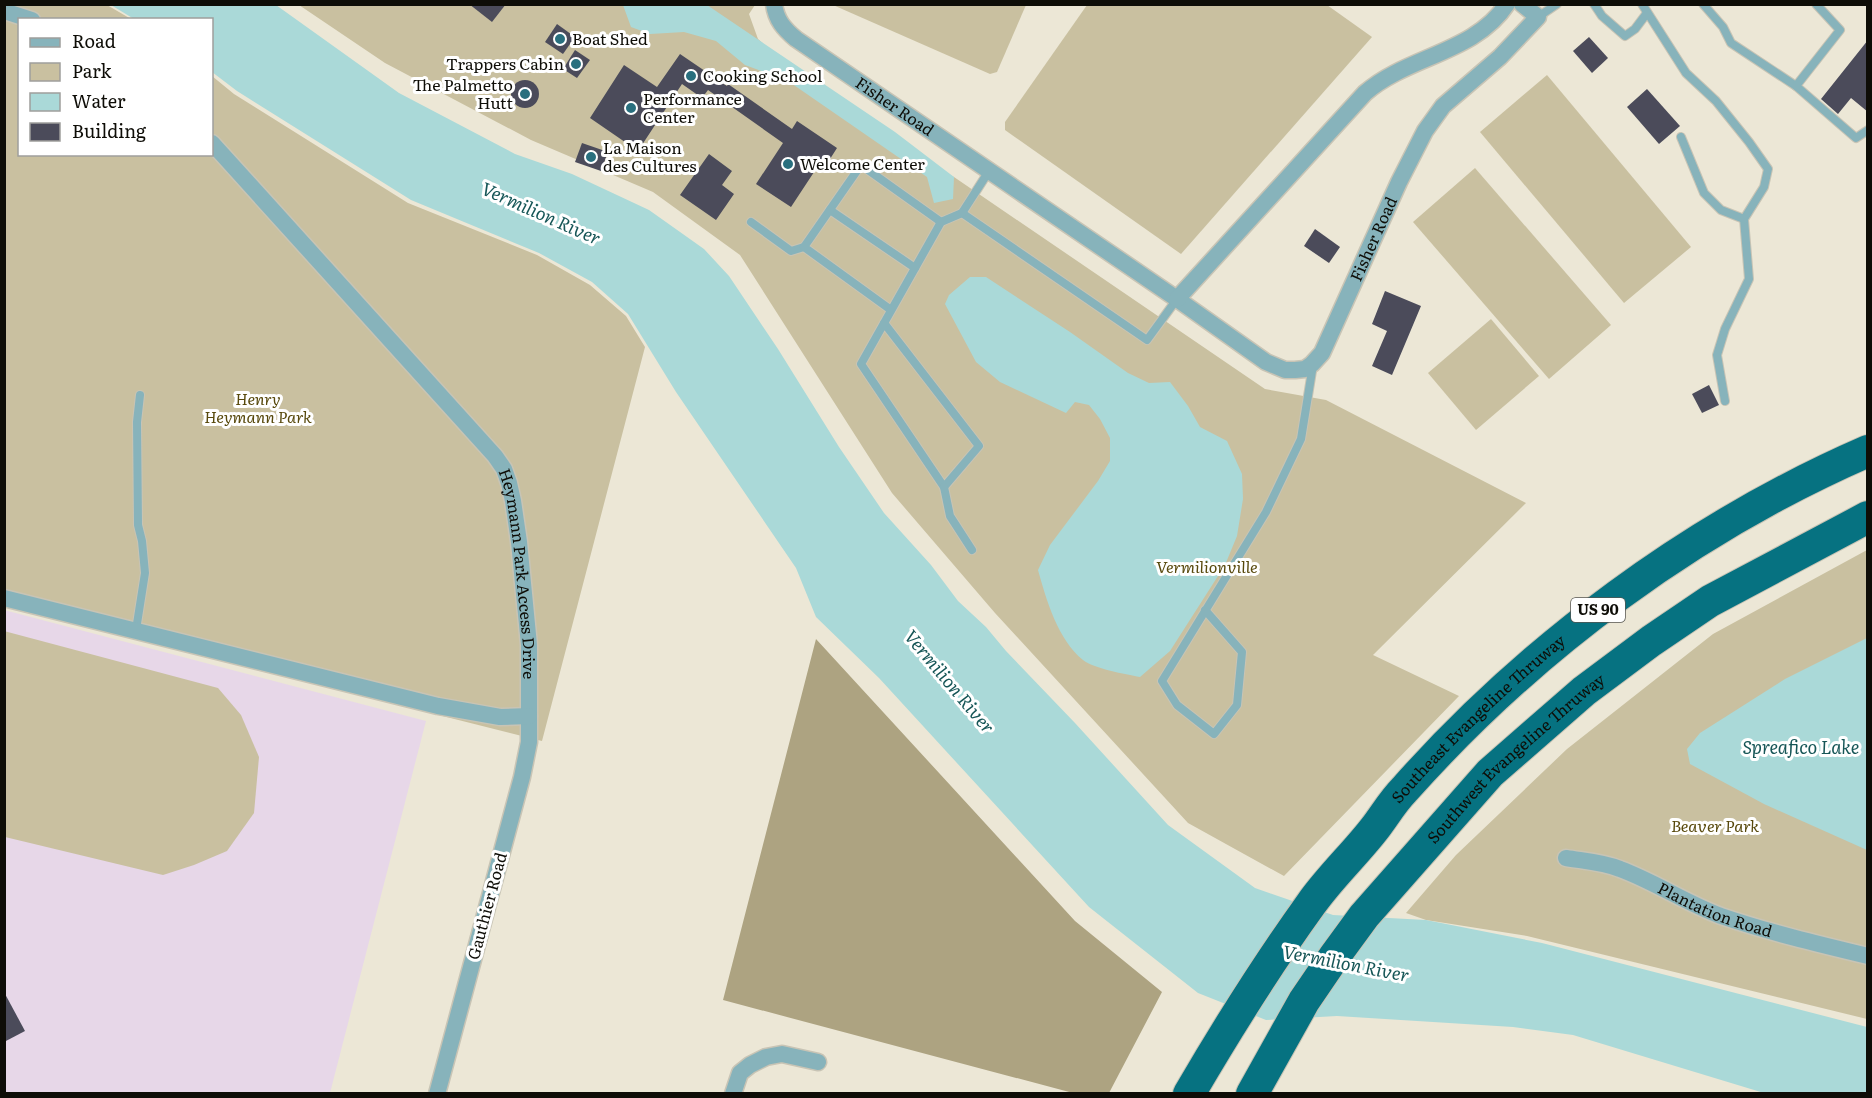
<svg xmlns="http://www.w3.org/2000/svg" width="1872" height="1098" viewBox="0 0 1872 1098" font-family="Literata,serif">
	<rect width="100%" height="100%" fill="#ece7d6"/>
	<polygon fill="#e7d7e8" points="4,610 426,721 330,1093 5,1093"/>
	<g fill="#c9c0a0">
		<polygon points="4,5 107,5 131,19 20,20 20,154 212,154 212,76 234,94 408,203 537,255 590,285 626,316 645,347 542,741 5,606"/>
		<polygon points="299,5 755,5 749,14 758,39 847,121 954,177 1265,389 1326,400 1526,503 1373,655 1459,696 1284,876 1188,823 995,613 892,493 740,255 653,192 531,140 385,63"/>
		<polygon points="833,5 1026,5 997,72 990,74"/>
		<polygon points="1087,5 1327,5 1372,37 1181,254 1005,130 1005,122"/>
		<polygon points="1547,75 1691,247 1624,303 1480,132"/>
		<polygon points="1475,168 1611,325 1549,379 1413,222"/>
		<polygon points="1491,319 1539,376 1476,430 1428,373"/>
		<polygon points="1867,550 1867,1019 1527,936 1426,920 1406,913 1456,855 1567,749 1713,634"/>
		<polygon points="4,631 218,688 241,715 259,757 254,813 227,851 194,865 163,875 5,837"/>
	</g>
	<polygon fill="#ada381" points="816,639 1075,921 1162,992 1109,1093 1073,1093 723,1000"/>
	<g fill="#aad9d8">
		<polygon points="111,5 276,5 399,93 515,154 572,174 649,210 704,249 729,276 778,349 839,447 884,513 931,565 958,601 986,627 1006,651 1075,723 1168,825 1255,888 1333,915 1426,920 1542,943 1867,1027 1867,1093 1764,1093 1573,1035 1513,1027 1337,1016 1266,1020 1198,993 1089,907 879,678 816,617 796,568 676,392 628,314 592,282 539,253 411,200 237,91 212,72 212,20 134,19"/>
		<polygon points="623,5 707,5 895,132 954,177 953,199 934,203 927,177 788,81 745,65 716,41 684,32 650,34 631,27"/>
		<path d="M970,277H986L1070,332L1128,373L1149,383L1170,382L1188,406L1200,427L1227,441L1242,474L1243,499L1237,536L1225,565L1170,651L1140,677C1125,674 1095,669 1083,660C1058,640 1046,599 1038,570L1050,545L1098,481L1110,461V438L1100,419L1089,405L1075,402L1066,413L1000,382L976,362L945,304L949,295Z"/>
		<polygon points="1867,638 1867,850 1764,804 1690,764 1687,749 1700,733 1785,679"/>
	</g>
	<g fill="#4b4b5a">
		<polygon points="469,4 506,4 492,22"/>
		<polygon points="557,24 575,37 563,54 545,42"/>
		<polygon points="1589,37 1608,58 1592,73 1573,51"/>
		<polygon points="1868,40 1868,112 1851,98 1838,114 1821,99"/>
		<polygon points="575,50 590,60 577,78 563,69"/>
		<polygon points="680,54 727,86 728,84 792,129 797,121 837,148 823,170 818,166 791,207 756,184 783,143 708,90 702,98 682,84 638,151 590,118 624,65 657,87"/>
		<circle cx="525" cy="94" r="14"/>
		<polygon points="1647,89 1680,126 1659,144 1627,107"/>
		<polygon points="582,143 608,152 601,171 575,162"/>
		<polygon points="709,154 732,171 722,185 734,194 716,220 680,195"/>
		<polygon points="1315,229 1340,247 1329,263 1304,246"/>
		<polygon points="1385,291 1421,306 1392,375 1372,366 1387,331 1372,324"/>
		<polygon points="1709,385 1719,405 1702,413 1692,394"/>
		<polygon points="4,992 25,1031 4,1042"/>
	</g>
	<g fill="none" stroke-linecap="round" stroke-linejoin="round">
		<defs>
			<g id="lane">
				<polyline points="1594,4 1602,16 1625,36 1635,29 1647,13"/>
				<polyline points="1642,4 1686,73 1716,101 1749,142 1768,169 1764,187 1744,219 1749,279 1725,329 1717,355 1725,401"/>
				<polyline points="1703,4 1723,27 1731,43 1796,86"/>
				<polyline points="1816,4 1840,30 1796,86 1856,138 1868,130"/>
				<polyline points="1538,17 1557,4"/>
				<polyline points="1681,137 1704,193 1721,210 1744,219"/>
				<polyline points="830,210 915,268"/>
				<polyline points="962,213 1147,340 1177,299"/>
				<polyline points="751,222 791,251 804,247"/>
				<polyline points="891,310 804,247 861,165 941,222"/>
				<polyline points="884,323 979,446 944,487 861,364 941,222 962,213 989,171"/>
				<polyline points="944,487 950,516 972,550"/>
				<polyline points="1205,610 1242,652 1237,705 1214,734 1177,705 1162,681 1266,512 1301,439 1313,365"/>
				<polyline points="136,630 145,573 142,541 138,525 137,422 140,395"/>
			</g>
			<g id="street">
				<path id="s1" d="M774,4C776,20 784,29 796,39L1177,299L1266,362L1285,370H1295L1305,369L1312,364L1322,353L1399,182L1425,131L1443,106L1500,57L1538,17L1522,4"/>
				<polyline points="4,11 32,20"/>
				<path id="s2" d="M212,143L495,456L504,469L509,483L513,501L519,542L529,645V742L522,777L437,1094"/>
				<path d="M1177,299L1365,93C1407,56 1475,53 1507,4"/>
				<polyline points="4,598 438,706 500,717 529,716"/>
				<path id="s3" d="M1566,858C1584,861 1603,862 1620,869C1655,882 1686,903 1721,916C1768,932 1818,944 1868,956"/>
				<polyline points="733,1094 740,1073 750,1065 766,1057 782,1054 818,1062"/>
			</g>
			<g id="highway">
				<path id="s4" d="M1189,1094C1227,1029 1267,965 1311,904C1330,877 1355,854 1375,828C1385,815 1393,801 1404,790C1531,647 1693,527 1868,451"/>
				<path id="s5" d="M1252,1094L1304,1001L1334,957L1364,916L1490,773L1584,691L1651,641L1710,601L1868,517"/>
			</g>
		</defs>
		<use href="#lane" stroke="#c8c4b5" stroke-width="10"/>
		<use href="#street" stroke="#c8c4b5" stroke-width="19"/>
		<use href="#highway" stroke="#c8c4b5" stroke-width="34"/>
		<use href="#lane" stroke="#87b3bb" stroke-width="8"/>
		<use href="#street" stroke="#87b3bb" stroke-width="16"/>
		<use href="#highway" stroke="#067281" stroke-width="32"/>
	</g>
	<g fill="#296f7e" stroke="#fff" stroke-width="2">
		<circle cx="560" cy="39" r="6"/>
		<circle cx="576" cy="64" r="6"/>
		<circle cx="691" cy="76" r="6"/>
		<circle cx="525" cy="94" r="6"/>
		<circle cx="631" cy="108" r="6"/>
		<circle cx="591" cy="157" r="6"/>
		<circle cx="788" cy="164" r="6"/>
	</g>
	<g text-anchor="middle" stroke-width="6" stroke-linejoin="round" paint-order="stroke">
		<rect fill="#fff" stroke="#565651" stroke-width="1.5" x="1571" y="598" width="54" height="24" rx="4.5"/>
		<g font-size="15" font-weight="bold" fill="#0e0d07">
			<text x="1598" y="615">US 90</text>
		</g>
		<g font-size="16" fill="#0e0d07" stroke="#fff" text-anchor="start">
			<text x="572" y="45">Boat Shed</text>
			<text x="564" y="70" text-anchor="end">Trappers Cabin</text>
			<text x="703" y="82">Cooking School</text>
			<text x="513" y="91" text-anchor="end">The Palmetto<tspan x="513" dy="18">Hutt</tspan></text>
			<text x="643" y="105">Performance<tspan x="643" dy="18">Center</tspan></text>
			<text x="603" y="154">La Maison<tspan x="603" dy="18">des Cultures</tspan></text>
			<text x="800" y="170">Welcome Center</text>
		</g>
		<g font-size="16" fill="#0e0d07" stroke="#fff">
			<text dy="6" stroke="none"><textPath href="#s1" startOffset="162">Fisher Road</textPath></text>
			<text dy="6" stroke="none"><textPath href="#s1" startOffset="802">Fisher Road</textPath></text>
			<text dy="6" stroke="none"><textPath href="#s2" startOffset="544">Heymann Park Access Drive</textPath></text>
			<text dy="6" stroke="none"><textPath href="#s4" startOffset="476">Southeast Evangeline Thruway</textPath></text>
			<text dy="6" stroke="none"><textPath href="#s5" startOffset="430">Southwest Evangeline Thruway</textPath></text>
			<text transform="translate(487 906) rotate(-75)" y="6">Gauthier Road</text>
			<text dy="6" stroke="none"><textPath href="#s3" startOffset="159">Plantation Road</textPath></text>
		</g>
		<g font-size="16" font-style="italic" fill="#57480b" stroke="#fff">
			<text x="258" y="405">Henry<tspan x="258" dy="18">Heymann Park</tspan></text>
			<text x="1207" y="573">Vermilionville</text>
			<text x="1715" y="832">Beaver Park</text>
		</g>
		<g font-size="18" font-style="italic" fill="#165657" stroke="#fff">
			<text transform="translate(541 214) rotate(24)" y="6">Vermilion River</text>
			<text transform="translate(949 682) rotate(50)" y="6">Vermilion River</text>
			<text x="1801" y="754">Spreafico Lake</text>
			<text transform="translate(1346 964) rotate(11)" y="6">Vermilion River</text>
		</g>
	</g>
	<rect width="1872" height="1098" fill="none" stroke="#0e0d07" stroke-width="12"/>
	<rect x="18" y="18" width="195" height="138" fill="#ffffff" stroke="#9f9e9c" stroke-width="1.5"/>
	<rect x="30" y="38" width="30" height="9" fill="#87b3bb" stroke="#9f9e9c" stroke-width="1.5"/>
	<text x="72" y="48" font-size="18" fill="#0e0d07">Road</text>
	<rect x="30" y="63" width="30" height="18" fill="#c9c0a0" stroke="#9f9e9c" stroke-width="1.5"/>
	<text x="72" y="78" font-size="18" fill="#0e0d07">Park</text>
	<rect x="30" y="93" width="30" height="18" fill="#aad9d8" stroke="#9f9e9c" stroke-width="1.5"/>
	<text x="72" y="108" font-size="18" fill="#0e0d07">Water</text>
	<rect x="30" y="123" width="30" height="18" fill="#4b4b5a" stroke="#9f9e9c" stroke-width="1.5"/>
	<text x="72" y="138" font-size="18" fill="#0e0d07">Building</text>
</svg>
